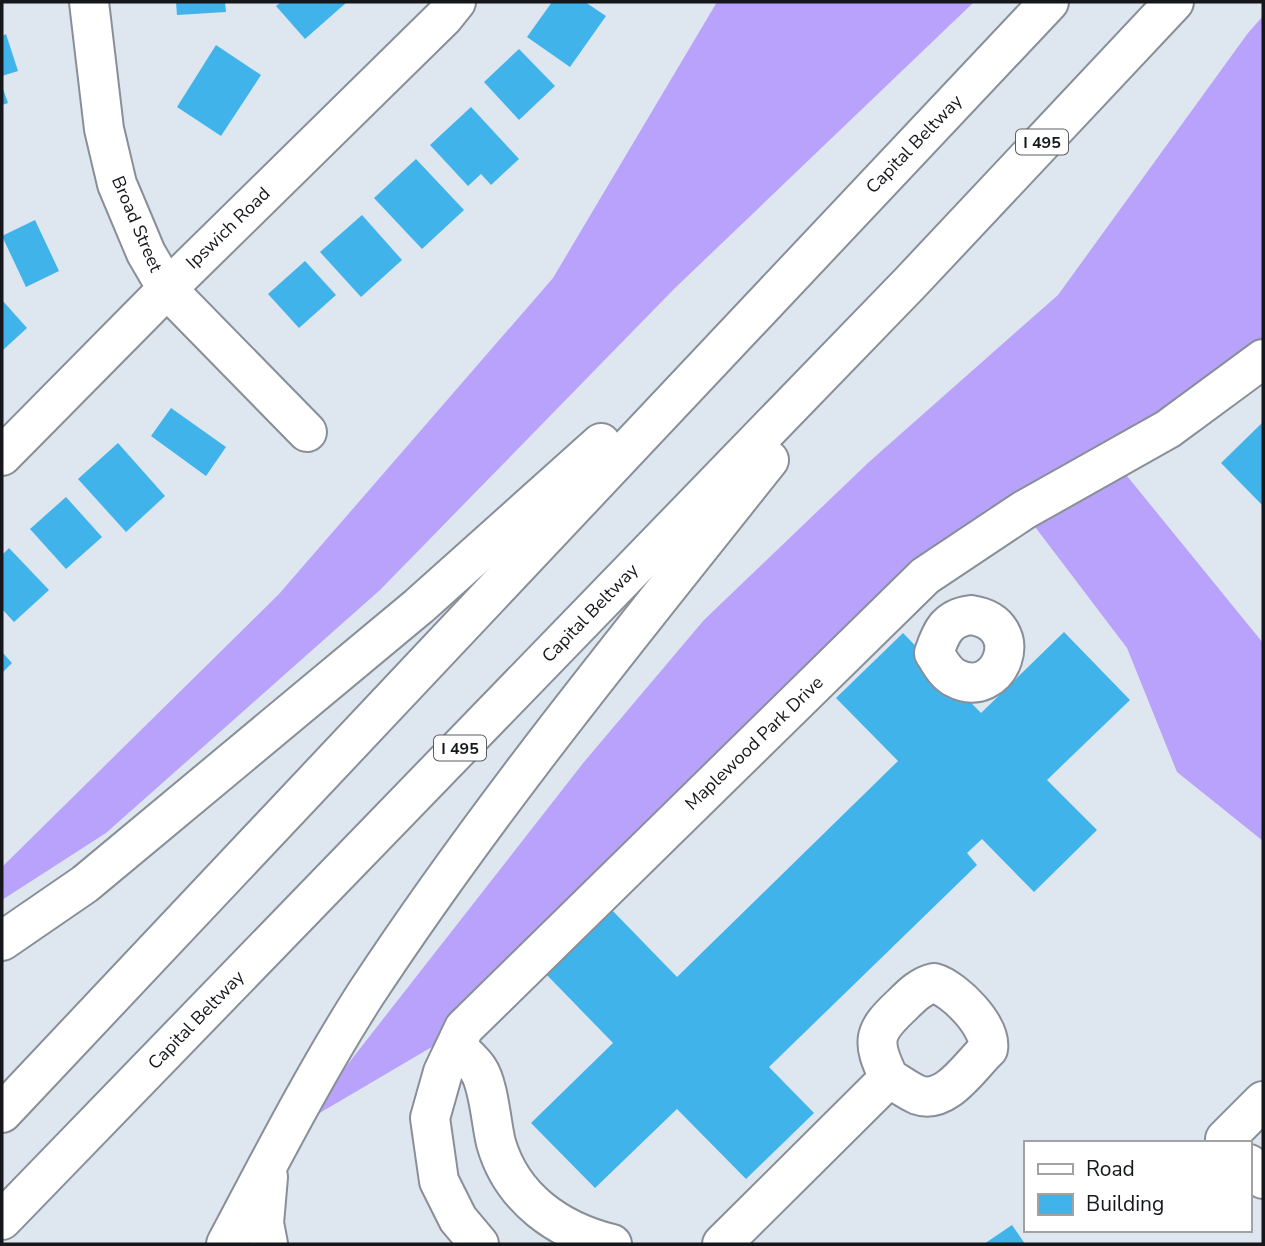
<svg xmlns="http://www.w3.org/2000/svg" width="1265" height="1246" viewBox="0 0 1265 1246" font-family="'Nunito Sans',sans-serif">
	<rect width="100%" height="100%" fill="#dee6ef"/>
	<g fill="#b9a2fc">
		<polygon points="717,2 974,2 674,289 380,590 106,833 2,900 2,867 279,594 553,278"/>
		<polygon points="1263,16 1263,359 1114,460 1263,643 1263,841 1177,772 1127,648 1023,511 464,1028 301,1124 584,762 704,620 869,462 1058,295 1248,33"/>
	</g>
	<g fill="#40b4ea">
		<polygon points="176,2 225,2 226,12 177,15"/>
		<polygon points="281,2 347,2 305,39 276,6"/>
		<polygon points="552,2 585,2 606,16 570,67 527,37"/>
		<polygon points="6,34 18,71 2,76 2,36"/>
		<polygon points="216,45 261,75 221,136 177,107"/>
		<polygon points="519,49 555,86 519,120 484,82"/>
		<polygon points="2,86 8,103 2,105"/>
		<polygon points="471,107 519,159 491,185 481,174 468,186 430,145"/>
		<polygon points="416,159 464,210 422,249 374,198"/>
		<polygon points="362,215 402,260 361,297 320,252"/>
		<polygon points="35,220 59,271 26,287 2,236"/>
		<polygon points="305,261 336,295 299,328 268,294"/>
		<polygon points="2,300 27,328 2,351"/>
		<polygon points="171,408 226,447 206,476 151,436"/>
		<polygon points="1263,422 1263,506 1221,463"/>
		<polygon points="118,443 165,496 126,532 78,479"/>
		<polygon points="66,497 102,537 66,569 30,529"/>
		<polygon points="9,548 49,590 14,622 2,609 2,555"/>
		<polygon points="1064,632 1130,700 1047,780 1097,830 1034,892 982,839 967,853 977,865 769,1067 814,1113 746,1179 677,1109 595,1188 531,1123 613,1043 543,971 609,907 677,977 898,761 836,698 903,633 981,713"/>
		<polygon points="2,652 12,663 2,673"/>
		<polygon points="1012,1225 1025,1244 984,1244"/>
	</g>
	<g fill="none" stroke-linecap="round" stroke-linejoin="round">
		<defs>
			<g id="minor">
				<polyline points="89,2 104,129 117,184 146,253 167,289 307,432"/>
				<polyline points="2,456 167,289 444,17 456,2"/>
				<path d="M971,615C1031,624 1000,702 955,678C945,673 940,662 934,653C941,632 947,618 971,615Z"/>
				<path d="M456,1046C463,1053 473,1061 478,1069C489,1085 491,1123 496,1143C512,1199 559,1231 612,1244"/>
				<polyline points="1229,1143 1225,1139 1263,1101"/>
				<polyline points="1249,1164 1263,1179"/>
				<polyline points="479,1244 458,1219 439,1181 430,1118 443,1072 464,1028 925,576 1024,510 1168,429 1263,359"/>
				<path d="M722,1244L889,1078C871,1041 873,1032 902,1005C912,995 921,986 934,983C955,989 992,1027 988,1049C970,1066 946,1105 918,1095C908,1091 898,1083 889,1078"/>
			</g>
			<g id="highway">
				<polyline points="2,941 85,884 419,606 601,443"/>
				<polyline points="2,1113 1049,2"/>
				<polyline points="2,1220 910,283 1174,2"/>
				<path d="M226,1244C270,1161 314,1075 365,995C488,808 630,635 769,460"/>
				<polyline points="268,1244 264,1223 268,1177"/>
			</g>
		</defs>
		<use href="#minor" stroke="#888f98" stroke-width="42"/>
		<use href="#highway" stroke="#888f98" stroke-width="42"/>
		<use href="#minor" stroke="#fff" stroke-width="38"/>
		<use href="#highway" stroke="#fff" stroke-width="38"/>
	</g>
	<g text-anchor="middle" stroke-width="7" stroke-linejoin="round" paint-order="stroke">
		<g fill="#fff" stroke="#5b5d5f" stroke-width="2">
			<rect x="1016" y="129.5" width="52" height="25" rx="5"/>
			<rect x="434" y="735.5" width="52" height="25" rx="5"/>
		</g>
		<g font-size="16" font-weight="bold" fill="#15171b">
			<text x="1042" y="148">I 495</text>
			<text x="460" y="754">I 495</text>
		</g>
		<g font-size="18" fill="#15171b" stroke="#fff">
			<text transform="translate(914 144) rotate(-46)" y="6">Capital Beltway</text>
			<text transform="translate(137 224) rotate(67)" y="6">Broad Street</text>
			<text transform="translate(228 228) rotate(-44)" y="6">Ipswich Road</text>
			<text transform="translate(590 613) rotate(-46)" y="6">Capital Beltway</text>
			<text transform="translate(754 743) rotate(-44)" y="6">Maplewood Park Drive</text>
			<text transform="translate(196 1020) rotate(-46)" y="6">Capital Beltway</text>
		</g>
	</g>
	<rect width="1265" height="1246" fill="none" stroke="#15171b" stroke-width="7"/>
	<rect x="1024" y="1141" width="228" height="91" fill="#ffffff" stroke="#a1a2a4" stroke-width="2"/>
	<rect x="1038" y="1164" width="35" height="10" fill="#ffffff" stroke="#a1a2a4" stroke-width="2"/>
	<text x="1086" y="1176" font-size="21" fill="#15171b">Road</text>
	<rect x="1038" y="1194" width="35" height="21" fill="#40b4ea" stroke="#a1a2a4" stroke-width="2"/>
	<text x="1086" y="1211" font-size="21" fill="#15171b">Building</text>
</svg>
